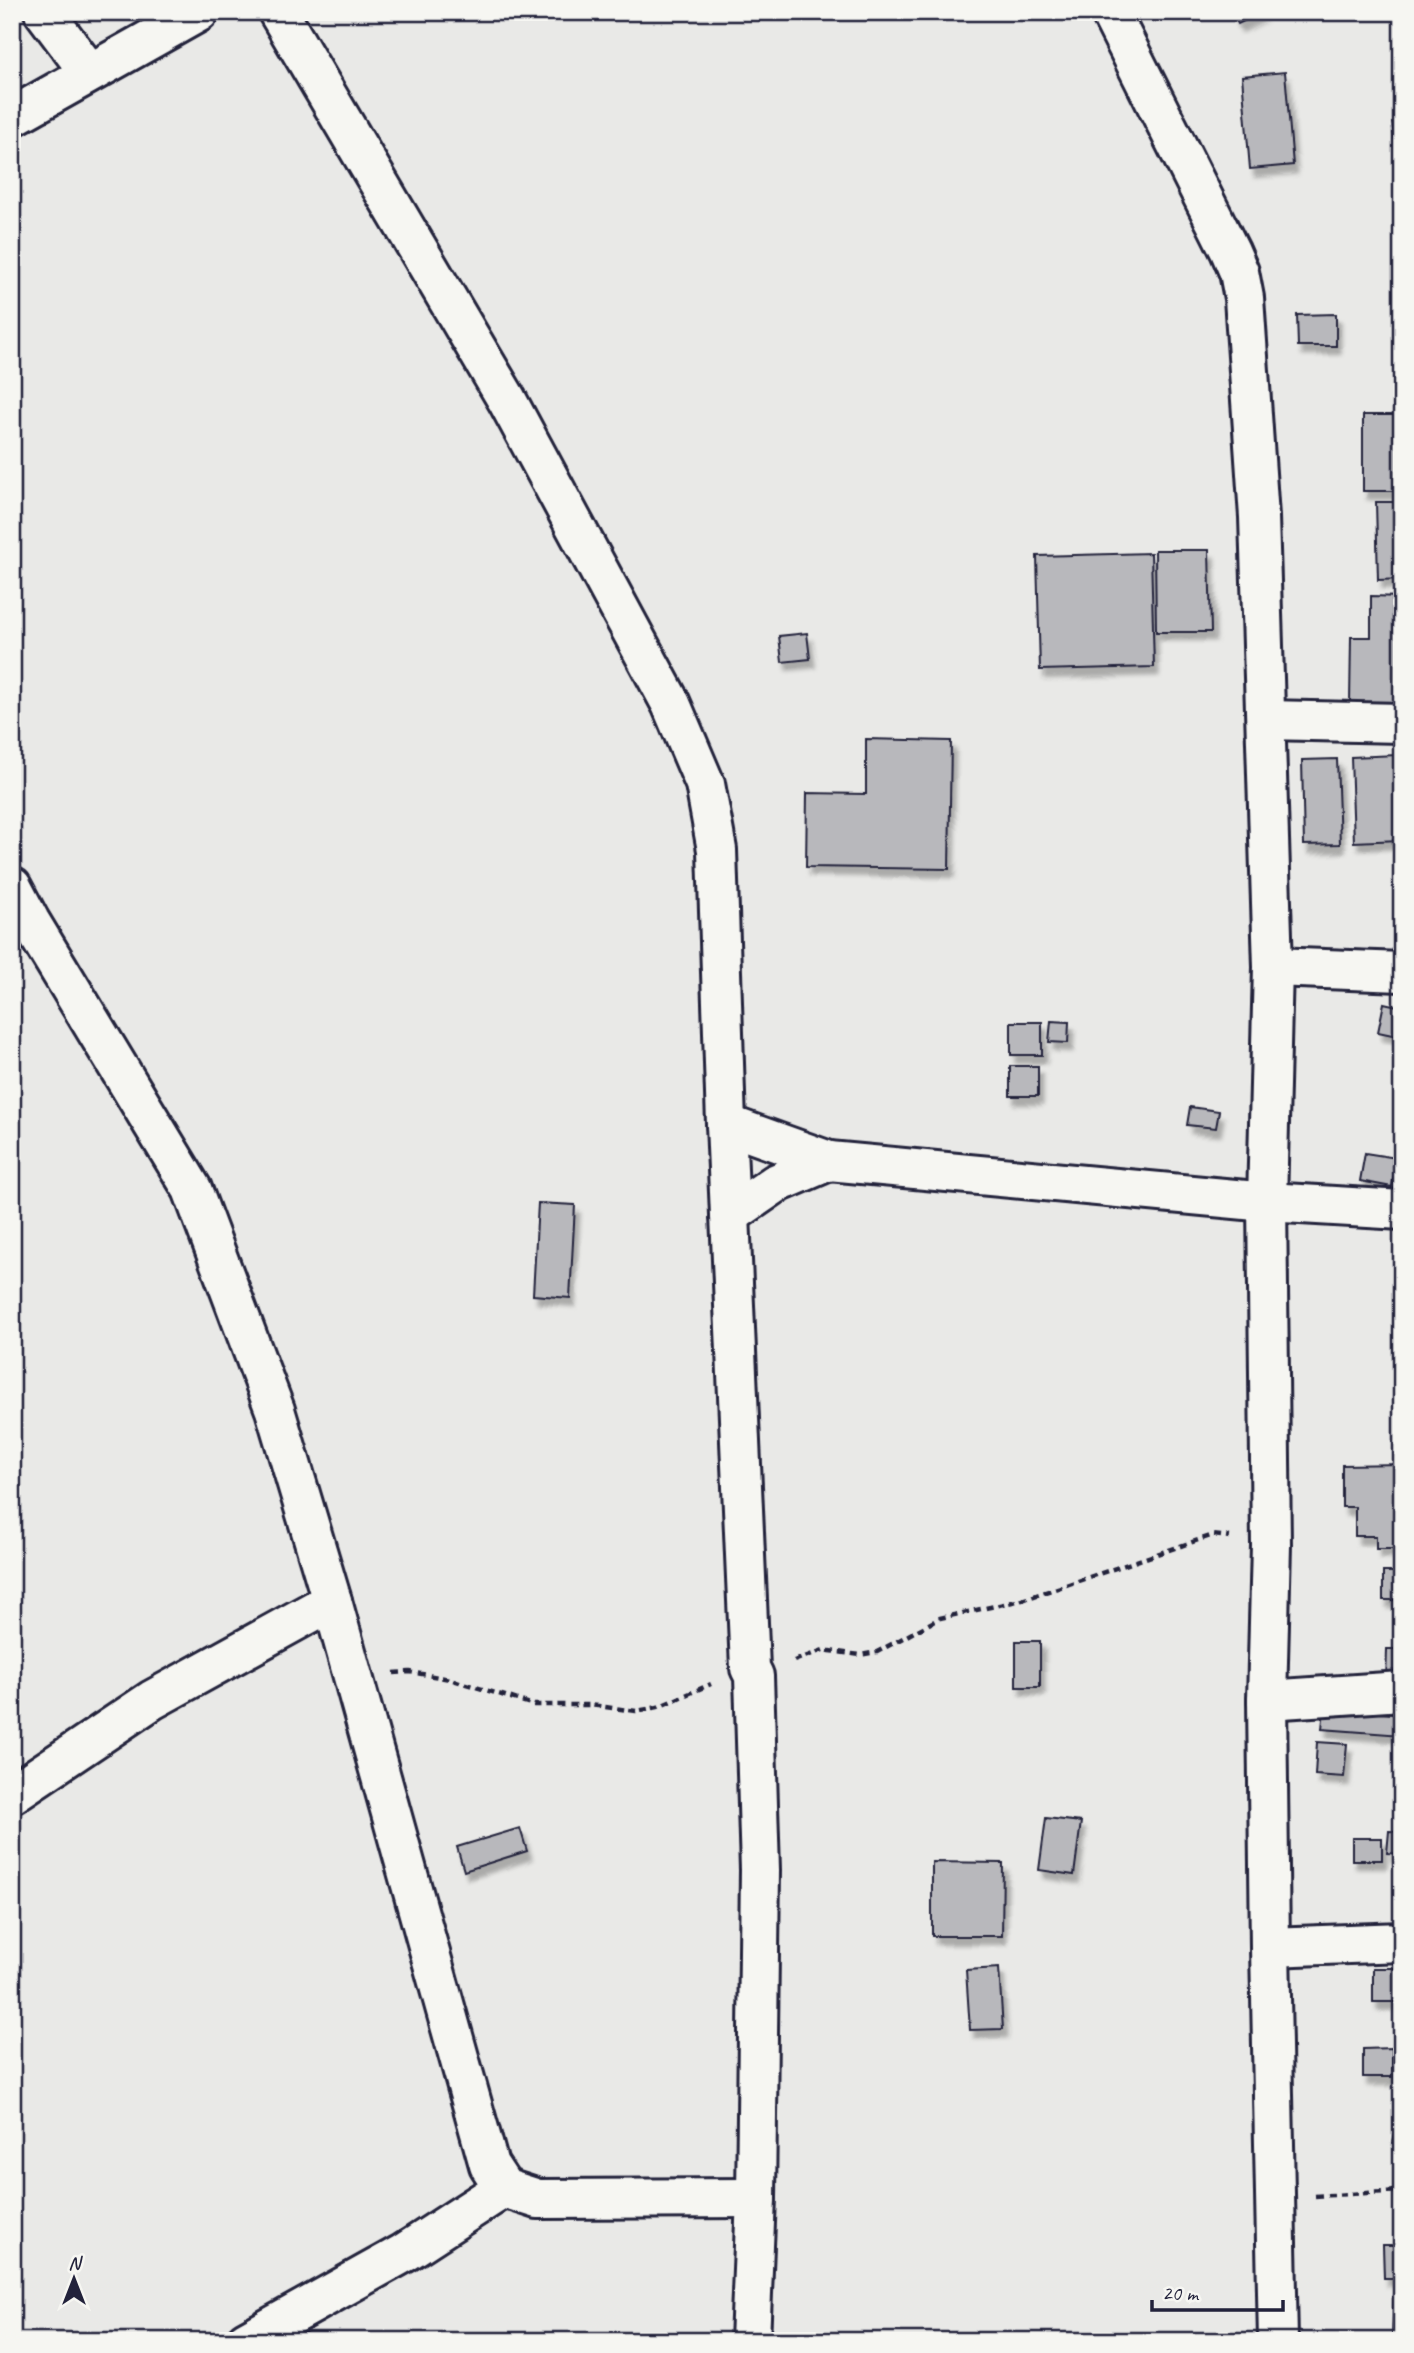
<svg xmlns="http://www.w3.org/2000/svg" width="1414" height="2353" viewBox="0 0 1414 2353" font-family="Caveat,sans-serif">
	<defs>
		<filter id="shadow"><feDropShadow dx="4.5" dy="8" stdDeviation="2" flood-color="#0004"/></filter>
	</defs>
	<rect width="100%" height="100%" fill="#e9e9e7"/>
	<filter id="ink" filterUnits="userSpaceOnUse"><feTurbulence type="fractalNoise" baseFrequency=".0143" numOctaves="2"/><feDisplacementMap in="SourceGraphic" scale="14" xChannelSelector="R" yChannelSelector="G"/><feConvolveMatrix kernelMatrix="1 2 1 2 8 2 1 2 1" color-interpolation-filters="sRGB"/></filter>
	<g filter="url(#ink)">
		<g fill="#b8b8bc" stroke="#22223b" stroke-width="2" filter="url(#shadow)">
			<polygon points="1232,12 1262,12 1238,24"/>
			<polygon points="1285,72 1293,165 1250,169 1242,76"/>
			<polygon points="1402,121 1402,185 1392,123"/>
			<polygon points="1336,314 1336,346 1298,346 1297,315"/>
			<rect x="1363" y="415" width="39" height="76"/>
			<polygon points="1376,502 1402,502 1402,579 1378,580"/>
			<polygon points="1155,550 1209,550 1211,632 1156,632"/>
			<polygon points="1151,553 1154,667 1040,670 1037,556"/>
			<polygon points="1371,596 1402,597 1402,705 1350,704 1351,637 1371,637"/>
			<polygon points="807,633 810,659 782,662 779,636"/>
			<polygon points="866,739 951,741 949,869 806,867 807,793 866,794"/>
			<polygon points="1397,755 1400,840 1354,842 1351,757"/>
			<polygon points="1337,759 1340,844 1304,845 1302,760"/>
			<polygon points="1384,1003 1402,1007 1402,1037 1378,1032"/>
			<polygon points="1051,1021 1069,1022 1068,1043 1049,1042"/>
			<rect x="1011" y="1022" width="31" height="33"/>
			<rect x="1010" y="1066" width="28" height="30"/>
			<polygon points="1190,1107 1219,1111 1216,1128 1187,1125"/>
			<polygon points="1365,1153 1397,1158 1392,1187 1360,1181"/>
			<polygon points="538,1203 575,1205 570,1298 533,1295"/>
			<polygon points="1402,1464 1402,1549 1376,1549 1376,1536 1355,1536 1355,1507 1342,1507 1342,1465"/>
			<rect x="1383" y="1572" width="19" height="28"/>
			<rect x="1016" y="1641" width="24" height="46"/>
			<polygon points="1387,1649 1402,1649 1402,1683 1386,1682"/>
			<polygon points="1324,1708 1402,1715 1402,1735 1322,1729"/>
			<polygon points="1317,1742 1347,1744 1344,1777 1315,1775"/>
			<polygon points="1046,1818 1081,1822 1074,1875 1039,1870"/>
			<polygon points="520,1828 527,1851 464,1871 457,1847"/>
			<polygon points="1389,1831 1402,1832 1402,1854 1387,1853"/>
			<rect x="1352" y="1838" width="30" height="22"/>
			<polygon points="932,1862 1003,1863 1002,1936 932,1936"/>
			<polygon points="999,1968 1003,2029 970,2030 966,1970"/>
			<rect x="1373" y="1968" width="29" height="34"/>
			<polygon points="1392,2048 1392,2077 1363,2077 1363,2049"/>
			<polygon points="1402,2097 1402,2145 1392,2143"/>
			<polygon points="1383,2245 1402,2245 1402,2278 1384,2278"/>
			<polygon points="1394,2291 1402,2291 1402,2341 1392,2341"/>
		</g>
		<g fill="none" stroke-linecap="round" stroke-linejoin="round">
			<defs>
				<g id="minor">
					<polyline points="44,12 89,72"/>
					<polyline points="278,12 507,400 671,704 705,784 717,850 726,1124 750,1668 754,1676 760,1870 756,2198 750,2341"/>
					<polyline points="1110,12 1230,251 1239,272 1244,298 1259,517 1273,967 1267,1202 1271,1545 1267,1700 1270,1947 1278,2341"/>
					<polyline points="12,117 199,12"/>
					<polyline points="1266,720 1402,723"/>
					<polyline points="12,887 30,921 192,1189 275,1410 332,1601 489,2165 504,2188 538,2199 756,2198"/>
					<polyline points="1273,967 1402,972"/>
					<polyline points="726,1124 829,1161 1267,1202 1402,1210"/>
					<polyline points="730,1215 775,1184 829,1161"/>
					<polyline points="1267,1700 1402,1691"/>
					<polyline points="12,1794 152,1700 332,1601"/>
					<polyline points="1270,1947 1402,1942"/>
					<polyline points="246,2341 404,2253 504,2188"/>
				</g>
			</defs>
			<use href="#minor" stroke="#22223b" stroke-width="44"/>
			<g stroke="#22223b" stroke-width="4.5" stroke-dasharray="7 5" stroke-linecap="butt">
				<polyline points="794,1661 823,1650 860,1655 877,1652 940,1618 1022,1600 1213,1535 1230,1537"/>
				<polyline points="394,1673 410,1672 450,1679 534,1705 590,1705 636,1711 658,1707 711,1684"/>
				<polyline points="1315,2196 1402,2191"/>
			</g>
			<use href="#minor" stroke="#f6f6f2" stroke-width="38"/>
		</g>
	</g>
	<rect width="1414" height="2353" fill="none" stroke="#f6f6f2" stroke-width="42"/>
	<rect x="21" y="21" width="1372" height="2311" fill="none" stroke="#22223b" stroke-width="2.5" filter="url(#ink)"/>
	<g transform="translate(74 2279)" stroke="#f6f6f2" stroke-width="5" paint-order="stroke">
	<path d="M0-5L12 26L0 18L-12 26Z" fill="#22223b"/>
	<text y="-10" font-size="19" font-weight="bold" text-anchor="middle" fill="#22223b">N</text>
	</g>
	<path d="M1152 2300v10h131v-10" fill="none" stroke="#22223b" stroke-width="3.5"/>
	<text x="1162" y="2300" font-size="21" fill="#22223b" stroke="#f6f6f2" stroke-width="5" paint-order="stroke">20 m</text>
</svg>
